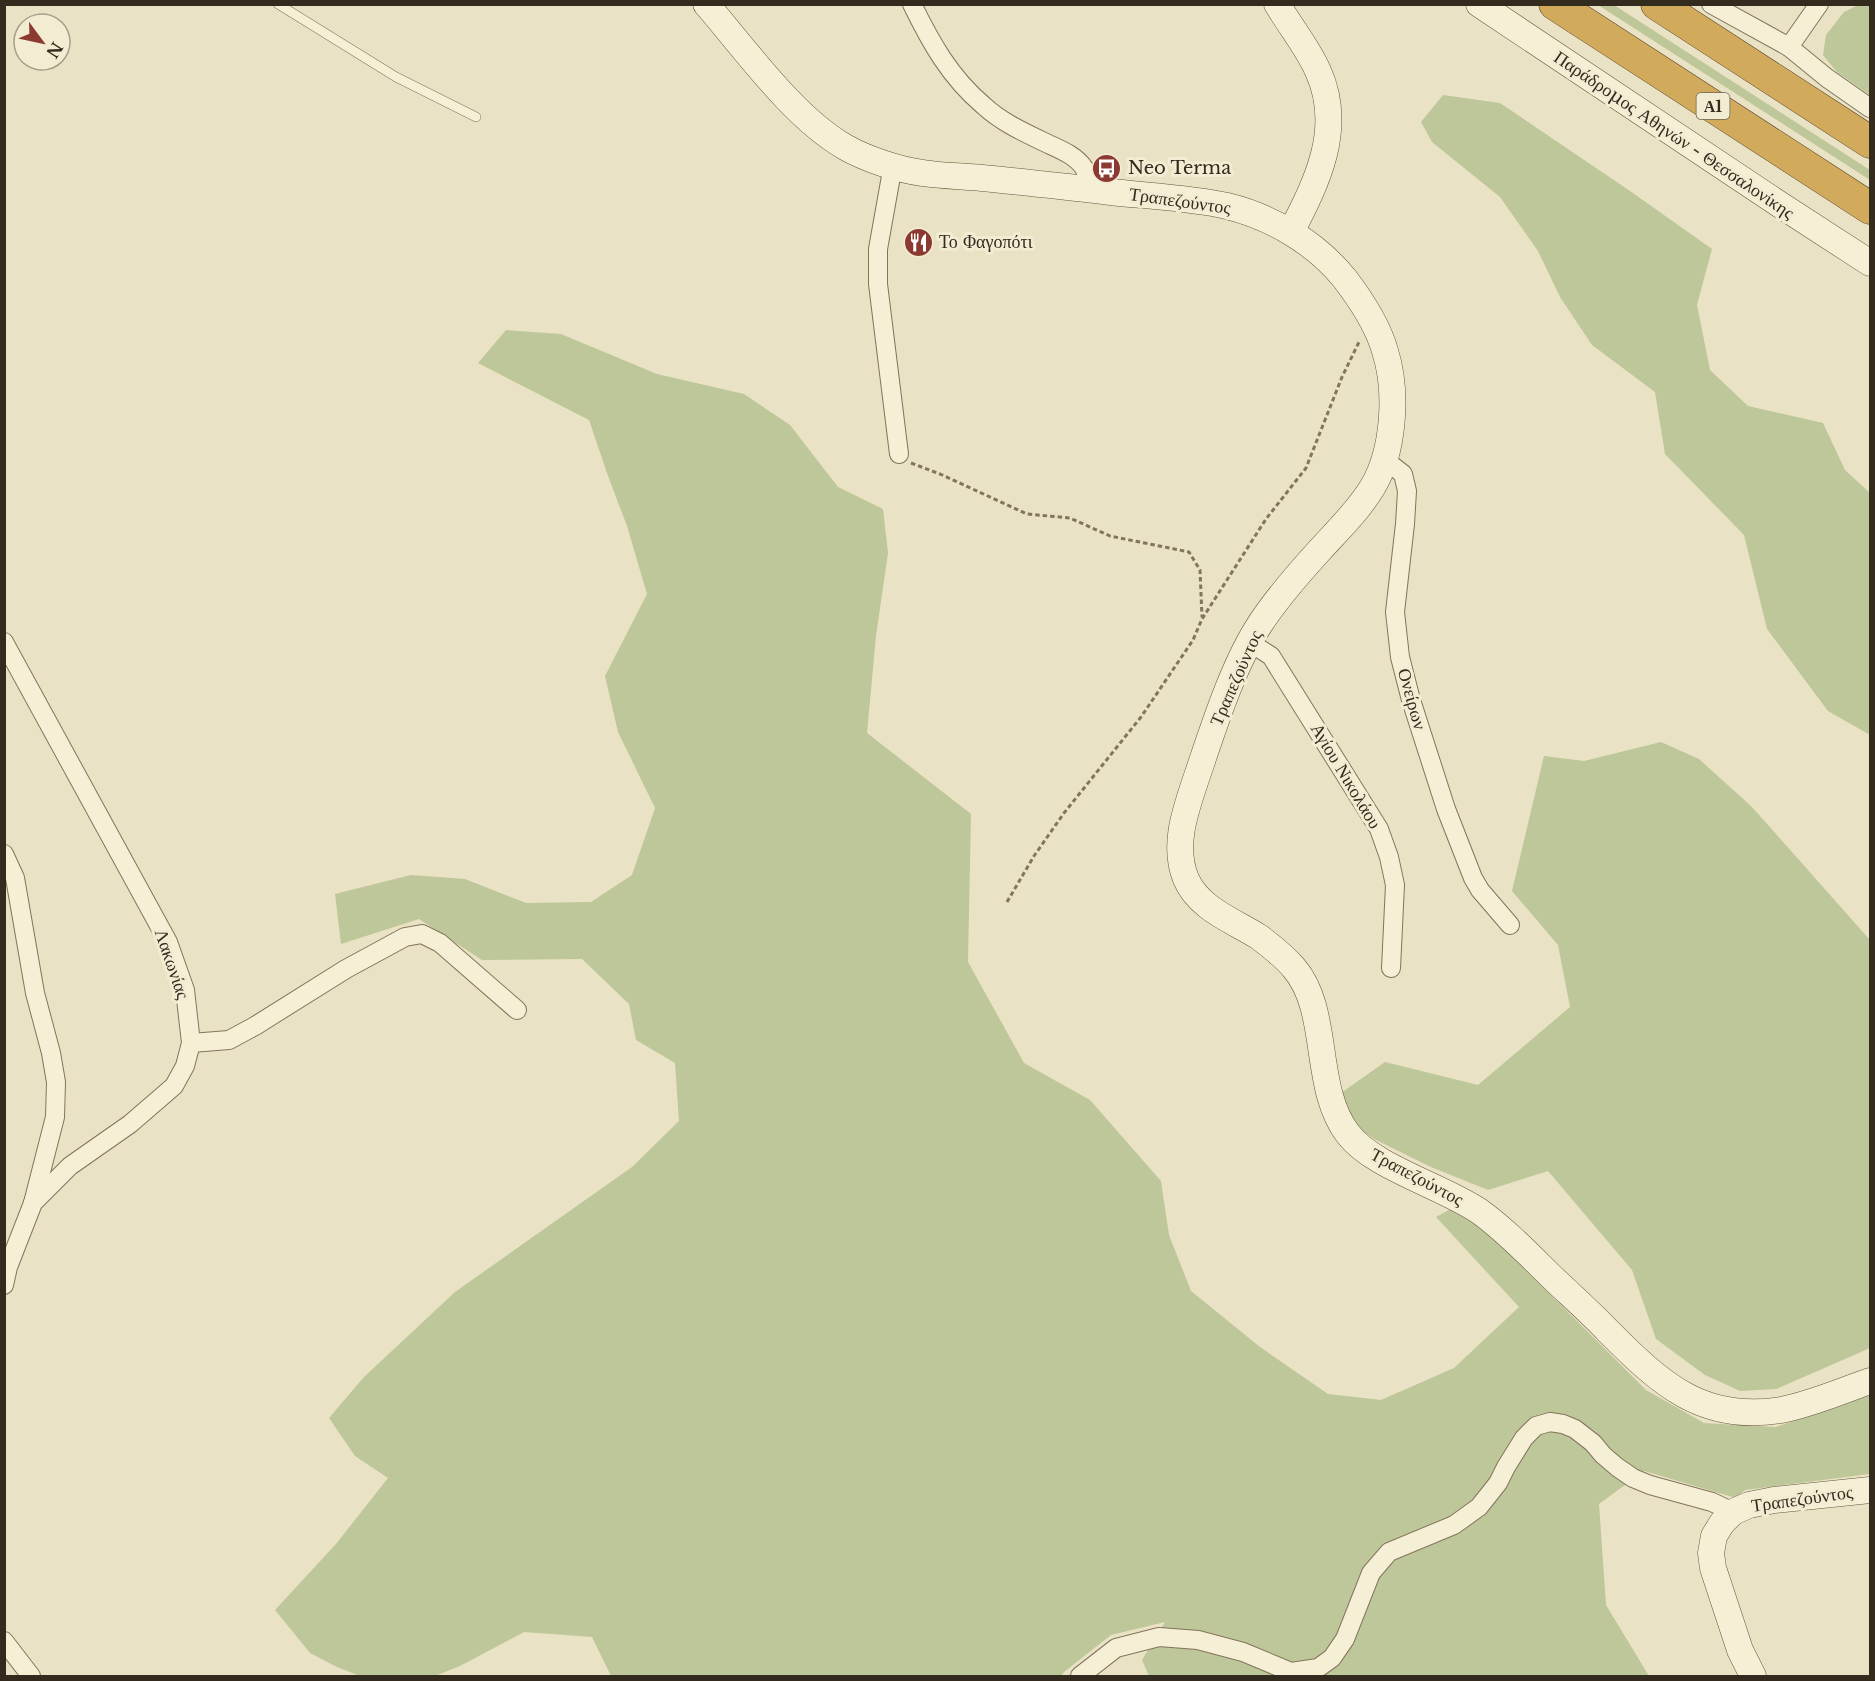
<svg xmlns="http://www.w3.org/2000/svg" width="1875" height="1681" viewBox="0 0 1875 1681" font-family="'Libre Baskerville',serif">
	<rect width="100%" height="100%" fill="#eae2c4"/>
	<g fill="#bdc799">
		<polygon points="1598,5 1614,5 1870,170 1870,180"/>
		<polygon points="1858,5 1870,5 1870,95 1837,72 1823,55 1826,35 1844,12"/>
		<polygon points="1443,95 1500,103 1630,191 1712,249 1697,305 1710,370 1748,406 1823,423 1845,470 1870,493 1870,735 1828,711 1767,629 1744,535 1665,454 1655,392 1592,345 1560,297 1538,251 1500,197 1432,142 1421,122"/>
		<polygon points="506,330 561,334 657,374 744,394 790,425 838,487 883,509 888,553 876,636 867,733 971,814 968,962 1024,1063 1090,1100 1161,1181 1169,1235 1191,1291 1260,1347 1328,1394 1381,1400 1454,1368 1519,1307 1436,1217 1458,1205 1482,1226 1646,1390 1704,1423 1776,1427 1870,1394 1870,1474 1745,1490 1736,1498 1644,1471 1599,1504 1606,1605 1649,1676 1149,1676 1142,1660 1165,1622 1111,1635 1064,1672 1061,1676 611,1676 592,1637 524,1632 460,1666 435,1676 360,1676 337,1667 310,1653 275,1610 336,1544 388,1478 355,1456 329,1418 364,1377 455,1292 632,1167 679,1121 675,1063 636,1040 629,1004 582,959 482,960 419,919 341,944 335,894 411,875 465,879 526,903 591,902 632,875 655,808 618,732 605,676 647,594 627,526 608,476 589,420 478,363"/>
		<polygon points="1661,742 1699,759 1752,807 1870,940 1870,1348 1776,1389 1740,1391 1705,1375 1656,1339 1632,1270 1548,1171 1488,1190 1431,1167 1376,1140 1357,1128 1341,1093 1385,1062 1478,1085 1570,1007 1558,945 1512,891 1544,756 1584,761"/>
	</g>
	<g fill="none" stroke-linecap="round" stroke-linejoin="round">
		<defs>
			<polyline id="lane" points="278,4 396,77 476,117"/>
			<g id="street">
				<path d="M912,4C931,43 950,77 983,105C1000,121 1021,131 1042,141C1056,148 1075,154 1084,168C1088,175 1089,182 1089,190"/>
				<polyline points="1711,4 1789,47 1827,78 1870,108"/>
				<polyline points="1789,47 1819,4"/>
				<polyline points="893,165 878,249 878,284 899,454"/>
				<polyline points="1385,460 1403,474 1407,491 1405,524 1395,612 1400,657 1411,700 1446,809 1473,878 1480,890 1510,925"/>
				<polyline points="4,642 168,942 185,990 191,1043 185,1066 174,1086 130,1124 70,1166 33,1203 8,1267 4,1285"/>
				<polyline points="1249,642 1271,656 1379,829 1389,857 1395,885 1391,968"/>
				<polyline points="4,854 15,878 35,993 51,1053 56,1082 55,1117 33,1203"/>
				<polyline points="191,1043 229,1040 255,1026 346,969 405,937 422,934 440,943 517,1010"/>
				<polyline points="4,1641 31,1676"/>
				<polyline points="1080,1676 1116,1648 1159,1637 1198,1640 1243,1652 1291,1672 1318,1668 1332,1658 1345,1639 1371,1573 1389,1552 1454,1525 1479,1507 1498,1483 1506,1467 1524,1438 1536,1426 1550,1422 1563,1424 1575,1429 1593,1443 1603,1455 1617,1467 1633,1478 1650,1485 1712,1502 1733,1512"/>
			</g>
			<g id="secondary">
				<path d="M706,4C746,50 793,117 845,147C866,159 899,170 923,173C942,176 962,176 982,178C1025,182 1068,187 1111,192C1147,196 1192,198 1227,206C1272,217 1316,243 1345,279C1361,300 1378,326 1385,351C1398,392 1394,452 1372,488C1358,511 1337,531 1319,551C1298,574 1277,598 1260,624C1233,665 1213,729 1197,776C1186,809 1172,845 1186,879C1199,909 1234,921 1259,937C1271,946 1284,956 1294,968C1331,1011 1312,1087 1348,1134C1373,1167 1442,1186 1479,1211C1507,1231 1532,1258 1557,1282C1574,1298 1592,1314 1608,1331C1660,1383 1702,1423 1781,1410C1812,1404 1841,1391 1870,1381"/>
				<path d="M1277,4C1290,26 1308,48 1318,71C1344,128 1317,182 1291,232"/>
				<polyline points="1479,4 1779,204 1870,263"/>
				<polyline points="1753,1676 1740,1650 1713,1568 1711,1553 1714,1536 1722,1523 1733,1512 1749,1505 1774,1500 1870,1490"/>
			</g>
			<g id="highway">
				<polyline points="1555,4 1870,208"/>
				<polyline points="1657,4 1870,142"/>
			</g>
		</defs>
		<use href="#lane" stroke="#83745c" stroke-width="10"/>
		<use href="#street" stroke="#83745c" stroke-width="20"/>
		<use href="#secondary" stroke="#64563f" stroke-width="27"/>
		<use href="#highway" stroke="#514230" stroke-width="33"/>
		<g stroke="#83745c" stroke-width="3" stroke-dasharray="4.5 3" stroke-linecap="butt">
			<polyline points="911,463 940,474 1027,514 1070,518 1110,536 1189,552 1200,570 1202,617"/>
			<polyline points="1007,902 1034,856 1064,813 1141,717 1193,640 1202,619 1266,519 1306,468 1342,377 1360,340"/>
		</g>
		<use href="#lane" stroke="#f5efd6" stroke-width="9"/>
		<use href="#street" stroke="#f5efd6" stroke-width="18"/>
		<use href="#secondary" stroke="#f5efd6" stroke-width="26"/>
		<use href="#highway" stroke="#d2aa5b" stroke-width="32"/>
	</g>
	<defs>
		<symbol id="bus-disc" viewBox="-11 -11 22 22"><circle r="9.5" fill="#8c3a31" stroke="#f2ecd2"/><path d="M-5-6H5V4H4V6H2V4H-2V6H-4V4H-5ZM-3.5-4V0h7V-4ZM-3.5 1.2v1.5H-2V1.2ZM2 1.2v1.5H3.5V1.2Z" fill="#fff"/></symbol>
		<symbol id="restaurant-disc" viewBox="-11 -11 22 22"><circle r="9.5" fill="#8c3a31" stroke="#f2ecd2"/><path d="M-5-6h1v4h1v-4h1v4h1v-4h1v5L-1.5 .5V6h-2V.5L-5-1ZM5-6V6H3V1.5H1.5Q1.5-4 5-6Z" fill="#fff"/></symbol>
	</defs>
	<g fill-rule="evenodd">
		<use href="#bus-disc" x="1090" y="152" width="33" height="33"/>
		<use href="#restaurant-disc" x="902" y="226" width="33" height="33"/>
	</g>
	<g text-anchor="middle" stroke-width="6" stroke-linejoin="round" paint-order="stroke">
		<rect fill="#f2ecd2" stroke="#6d6555" stroke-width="1.5" x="1696.5" y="93" width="33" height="26" rx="4.5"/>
		<g font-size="16" font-weight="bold" fill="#342b1f">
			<text x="1713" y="112">Α1</text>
		</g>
		<g font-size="18" fill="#342b1f" stroke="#f2ecd2">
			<text transform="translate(1674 135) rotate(34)" y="6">Παράδρομος Αθηνών - Θεσσαλονίκης</text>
			<text transform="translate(1180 201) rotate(8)" y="6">Τραπεζούντος</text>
			<text transform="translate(1236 678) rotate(-66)" y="6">Τραπεζούντος</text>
			<text transform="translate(1412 699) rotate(74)" y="6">Ονείρων</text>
			<text transform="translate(1346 776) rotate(59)" y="6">Αγίου Νικολάου</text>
			<text transform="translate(172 964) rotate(71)" y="6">Λακωνίας</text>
			<text transform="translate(1417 1177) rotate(28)" y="6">Τραπεζούντος</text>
			<text transform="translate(1802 1499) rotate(-8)" y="6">Τραπεζούντος</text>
		</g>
		<g font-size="18" fill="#342b1f" stroke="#f2ecd2" text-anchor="start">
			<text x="1128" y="174">Neo Terma</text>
			<text x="939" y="248">Το Φαγοπότι</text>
		</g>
	</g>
	<rect width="1875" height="1681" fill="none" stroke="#342b1f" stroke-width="12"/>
	<g transform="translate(42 42) rotate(123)"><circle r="28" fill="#f2ecd2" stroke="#a69f8a" stroke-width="1.5"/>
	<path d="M0-4.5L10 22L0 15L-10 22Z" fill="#8c3a31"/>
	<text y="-9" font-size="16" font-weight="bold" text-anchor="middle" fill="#342b1f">N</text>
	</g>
</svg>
